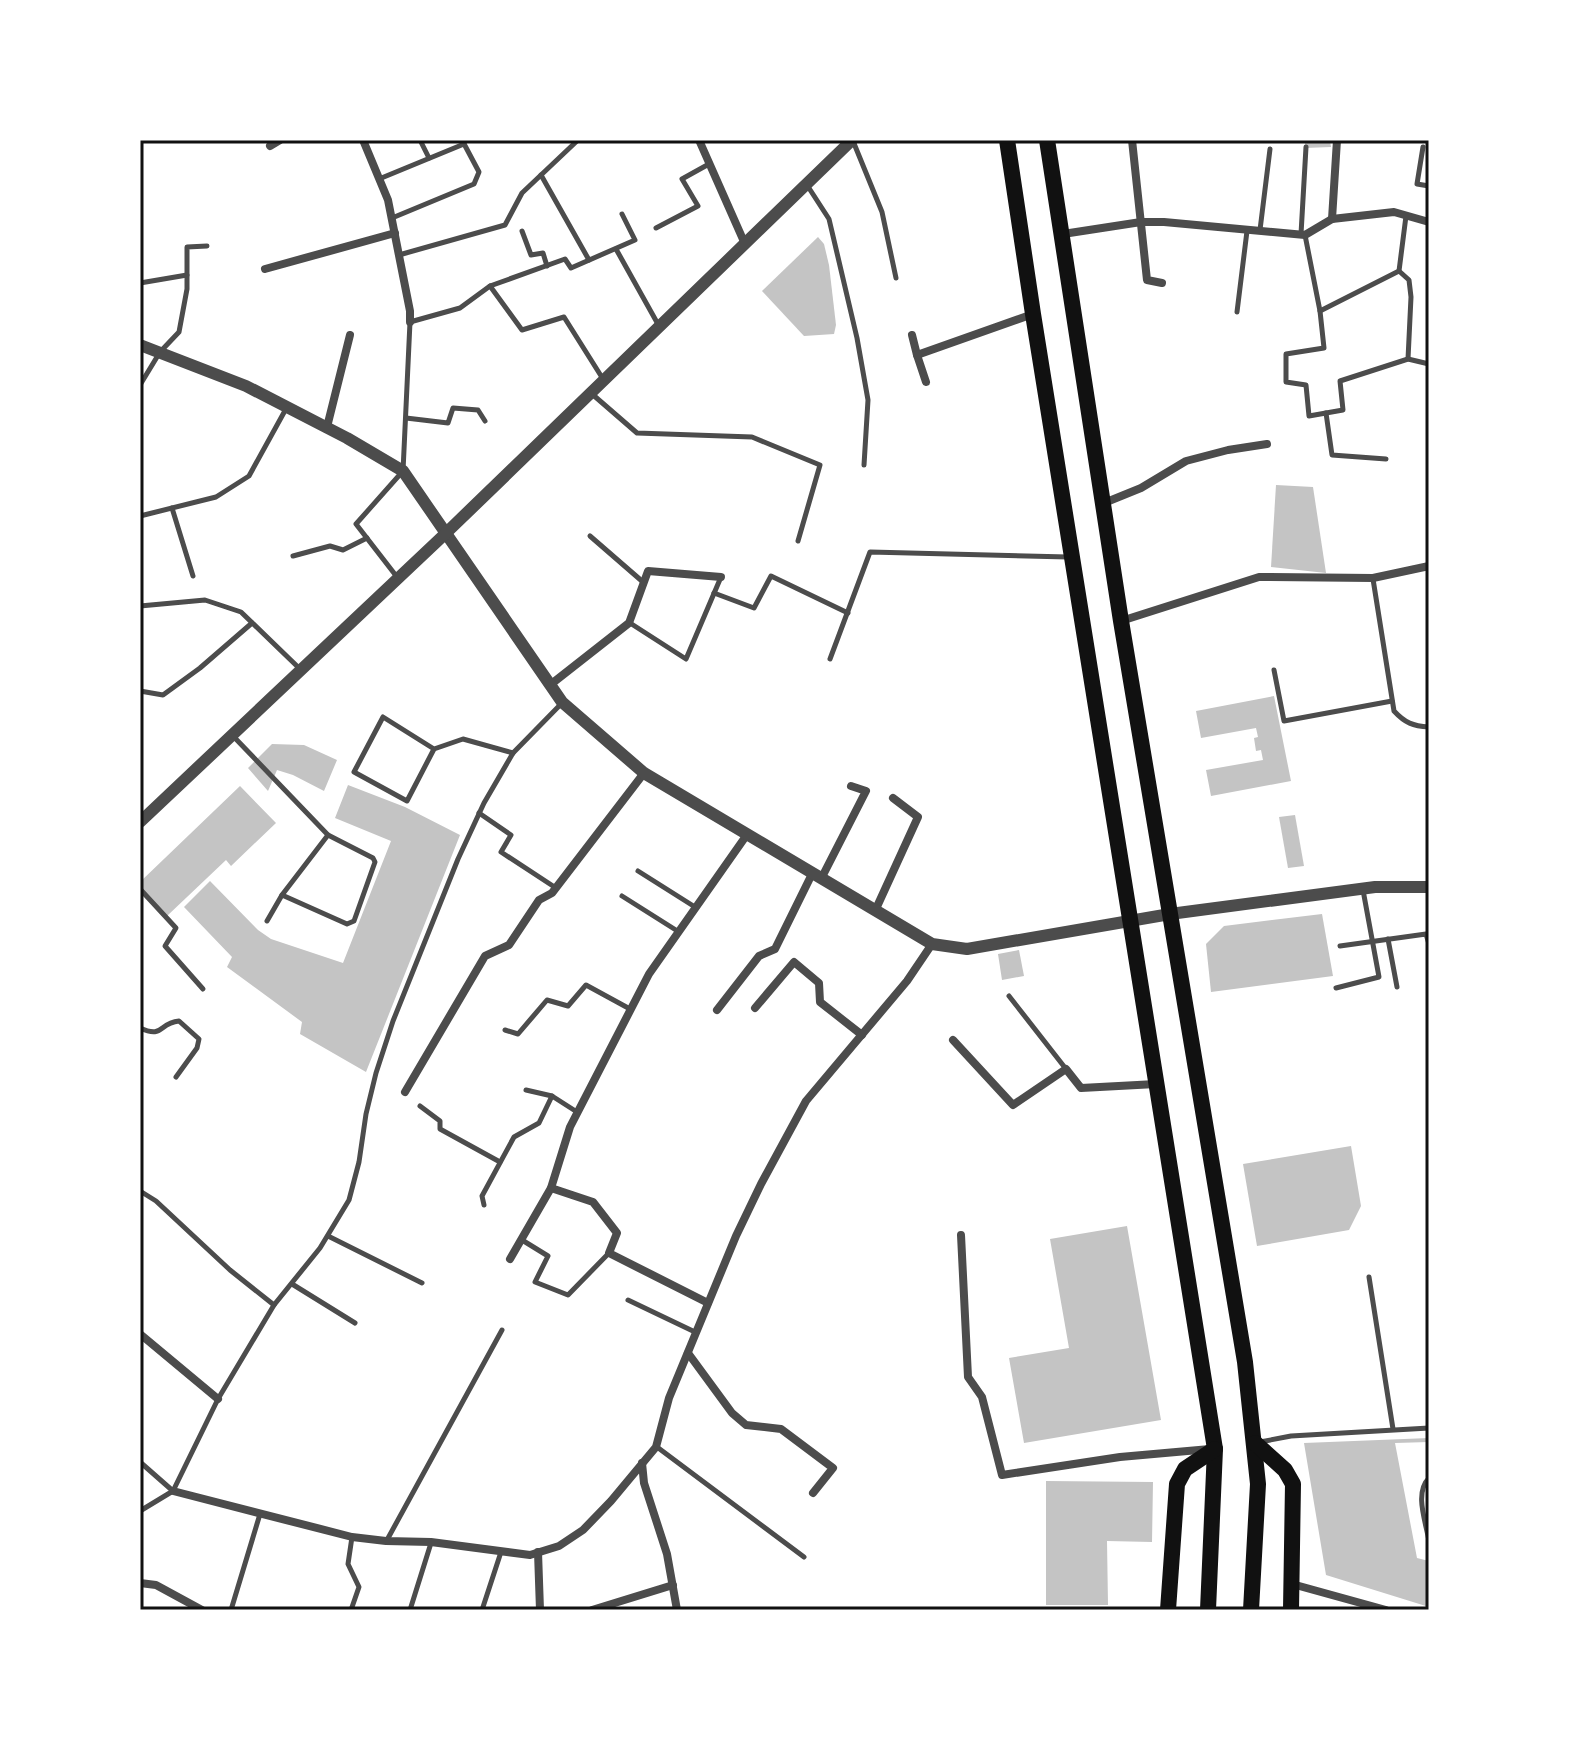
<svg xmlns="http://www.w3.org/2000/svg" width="1569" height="1750" viewBox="0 0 1569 1750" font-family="'Archivo Narrow',sans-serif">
	<rect width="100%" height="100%" fill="#fff"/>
	<g fill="#c4c4c4">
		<polygon points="1305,140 1330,140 1331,147 1305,148"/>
		<polygon points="818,237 824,244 829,265 836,325 834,334 804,336 762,291"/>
		<polygon points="1276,485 1313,487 1326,573 1271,567"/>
		<polygon points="1274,696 1291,781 1211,796 1206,770 1263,760 1261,750 1256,751 1254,738 1258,737 1256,728 1201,738 1196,711"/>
		<polygon points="272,744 304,745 337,760 324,791 293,775 277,770 268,791 248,768"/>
		<polygon points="348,785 405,807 460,835 366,1072 300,1034 302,1022 227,967 232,957 184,907 210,881 258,930 271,939 343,963 391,841 335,818"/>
		<polygon points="240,786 276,823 231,866 226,860 167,916 140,888 140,882"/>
		<polygon points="1295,815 1304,866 1288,868 1279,817"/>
		<polygon points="1322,914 1333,976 1211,992 1206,944 1224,926"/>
		<polygon points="1019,950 1024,976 1002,980 998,954"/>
		<polygon points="1351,1146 1361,1206 1349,1230 1257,1246 1243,1164"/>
		<polygon points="1127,1226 1161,1420 1024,1443 1009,1358 1069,1348 1050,1239"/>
		<polygon points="1429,1438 1429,1442 1395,1443 1417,1558 1429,1561 1429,1607 1326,1575 1304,1443"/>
		<polygon points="1046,1481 1153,1482 1152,1542 1107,1541 1108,1605 1046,1605"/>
	</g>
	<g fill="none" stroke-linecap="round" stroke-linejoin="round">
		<g stroke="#4c4c4c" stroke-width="5">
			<polyline points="420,140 429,158"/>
			<polyline points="853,141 882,212 896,278"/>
			<polyline points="1423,147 1417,184 1429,186"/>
			<polyline points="541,175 589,260"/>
			<polyline points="379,179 464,144"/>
			<polyline points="807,185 829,219 857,338 868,400 864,465"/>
			<polyline points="1406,216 1399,271 1409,280 1411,297 1408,359"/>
			<polyline points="392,218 474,184 479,172 462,140"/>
			<polyline points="656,228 698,206 682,179 709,164"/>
			<polyline points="1260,230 1270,149"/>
			<polyline points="522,231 531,255 543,253 547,266"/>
			<polyline points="1301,234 1306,147"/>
			<polyline points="1305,235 1320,311 1324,348 1286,354 1286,382 1306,385 1309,416 1326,413 1332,455 1386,459"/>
			<polyline points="616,249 659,326"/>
			<polyline points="399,255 505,225 522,193 578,140"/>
			<polyline points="140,283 187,275"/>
			<polyline points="490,286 522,330 564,317 603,379"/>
			<polyline points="1320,311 1399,271"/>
			<polyline points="1237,312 1247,231"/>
			<polyline points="140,385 160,352 179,332 187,289 187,247 207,246"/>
			<polyline points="592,394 637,433 752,437 820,465 798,541"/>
			<polyline points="1326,413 1343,410 1340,381 1408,359 1429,364"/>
			<polyline points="406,418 448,423 453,408 478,410 485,421"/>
			<polyline points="172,508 193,576"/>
			<polyline points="140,516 216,497 249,476 287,407"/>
			<polyline points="590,536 643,582"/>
			<polyline points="293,556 330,546 343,550 367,538"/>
			<polyline points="397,577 356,524 403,471 410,322 460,308 490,286 565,259 571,268 635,240 622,214"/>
			<path d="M1373,579L1394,711C1405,723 1413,726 1429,727"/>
			<polyline points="714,593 754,608 771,576 848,613"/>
			<polyline points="140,606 205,600 241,612 300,669"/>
			<polyline points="630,623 686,659 721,577"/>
			<polyline points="830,659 870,552 1068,557"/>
			<polyline points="1274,670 1284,721 1392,701"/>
			<polyline points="140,691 163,695 200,668 252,623"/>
			<polyline points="233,736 328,835 282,895 267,921"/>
			<polyline points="434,749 383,717 354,772 407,801 434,749 463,739 513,753"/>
			<polyline points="479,813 511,835 501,852 556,888"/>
			<polyline points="638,871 695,907"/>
			<polyline points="140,889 176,928 165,946 203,989"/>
			<polyline points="282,895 347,924 354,921 375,862 373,858 328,835"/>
			<polyline points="622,896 679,932"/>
			<polyline points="1388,939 1397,987"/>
			<polyline points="1340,946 1426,934 1429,944"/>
			<polyline points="1336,988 1379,977 1363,890"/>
			<polyline points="1009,996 1066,1069"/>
			<path d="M140,1028C164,1039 158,1023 179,1021L199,1039L197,1048L176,1077"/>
			<polyline points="505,1030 518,1034 547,1000 568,1006 586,985 630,1009"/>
			<polyline points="526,1090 552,1096 577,1112"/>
			<polyline points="420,1106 440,1121 440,1129 500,1162"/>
			<polyline points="140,1191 156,1201 230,1270 274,1305"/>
			<polyline points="484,1205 482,1196 514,1137 539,1123 552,1096"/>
			<polyline points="328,1236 422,1283"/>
			<polyline points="522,1240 548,1256 535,1282 568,1295 609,1253"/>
			<polyline points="1369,1277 1393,1429"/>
			<polyline points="292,1284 355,1323"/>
			<polyline points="628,1300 695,1332"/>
			<polyline points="1260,1442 1291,1436 1429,1428"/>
			<polyline points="657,1447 804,1557"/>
			<polyline points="140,1462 173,1491"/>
			<path d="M1429,1478C1414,1493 1426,1522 1429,1541"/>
			<polyline points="140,1511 173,1491 218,1399 274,1305 320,1248 349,1200 359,1162 366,1114 376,1073 393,1021 458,859 484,803 513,753 561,704"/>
			<polyline points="387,1540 502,1330"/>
			<polyline points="231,1610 260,1514"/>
			<polyline points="351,1610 359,1587 348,1564 352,1537"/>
			<polyline points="410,1610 431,1543"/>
			<polyline points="482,1610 501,1552"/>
		</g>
		<g stroke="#4c4c4c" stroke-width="8">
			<polyline points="363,140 388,200 410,311 410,322"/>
			<polyline points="699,140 745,244"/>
			<polyline points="1132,140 1147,280 1162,283"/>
			<polyline points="270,146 280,140"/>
			<polyline points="1332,219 1337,140"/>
			<polyline points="1063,234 1141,222 1164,222 1305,235 1332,219 1394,212 1429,222"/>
			<polyline points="265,269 395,233"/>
			<polyline points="912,335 917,355"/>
			<polyline points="926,382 917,355 1033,314"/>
			<polyline points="327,427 350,335"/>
			<polyline points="1104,503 1141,488 1186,461 1228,450 1267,444"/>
			<polyline points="1121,621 1259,577 1373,578 1429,566"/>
			<polyline points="550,685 629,623 648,571 721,577"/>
			<polyline points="821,879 866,791 851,786"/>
			<polyline points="875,911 918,817 893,798"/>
			<polyline points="755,1008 794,962 819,983 820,1002 862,1035"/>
			<polyline points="717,1010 759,956 775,949 812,874"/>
			<polyline points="953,1040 1013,1105 1066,1069 1081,1088 1156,1084"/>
			<polyline points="405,1092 485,956 509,945 539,900 552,893 644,773"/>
			<polyline points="551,1188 593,1202 617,1233 609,1253 708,1303"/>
			<polyline points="961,1235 968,1377 982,1397 1002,1475 1120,1457 1210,1449"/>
			<polyline points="510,1259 551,1188 570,1127 649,974 746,836"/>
			<polyline points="140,1334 218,1399"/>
			<polyline points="688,1353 732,1413 746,1425 781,1429 833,1468 813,1493"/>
			<polyline points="642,1463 644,1483 667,1554 677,1610"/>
			<polyline points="173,1491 352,1537 386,1541 431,1542 530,1555 559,1546 583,1530 611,1501 656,1447 669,1398 736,1236 761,1184 806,1101 907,981 932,944"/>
			<polyline points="538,1552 540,1610"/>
			<polyline points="140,1583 156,1585 202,1610"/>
			<polyline points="1292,1584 1386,1610"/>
			<polyline points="592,1610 673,1585"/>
		</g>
		<g stroke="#4c4c4c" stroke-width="12">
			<polyline points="140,345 246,386 347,438 403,471 562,702 644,773 932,944 967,949 1170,914 1375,887 1429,887"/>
			<polyline points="140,822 445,534 852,140"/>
		</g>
		<g stroke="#111" stroke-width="16">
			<polyline points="1007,140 1033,314 1215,1449 1208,1610"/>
			<polyline points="1047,140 1121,621 1245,1362 1258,1484 1251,1610"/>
			<polyline points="1255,1443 1285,1470 1293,1484 1291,1610"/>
			<polyline points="1168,1610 1177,1484 1185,1469 1215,1449"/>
		</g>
	</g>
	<rect width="1569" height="1750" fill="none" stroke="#ffffff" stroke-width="284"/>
	<rect x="142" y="142" width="1285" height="1466" fill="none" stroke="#111" stroke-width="3"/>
</svg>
